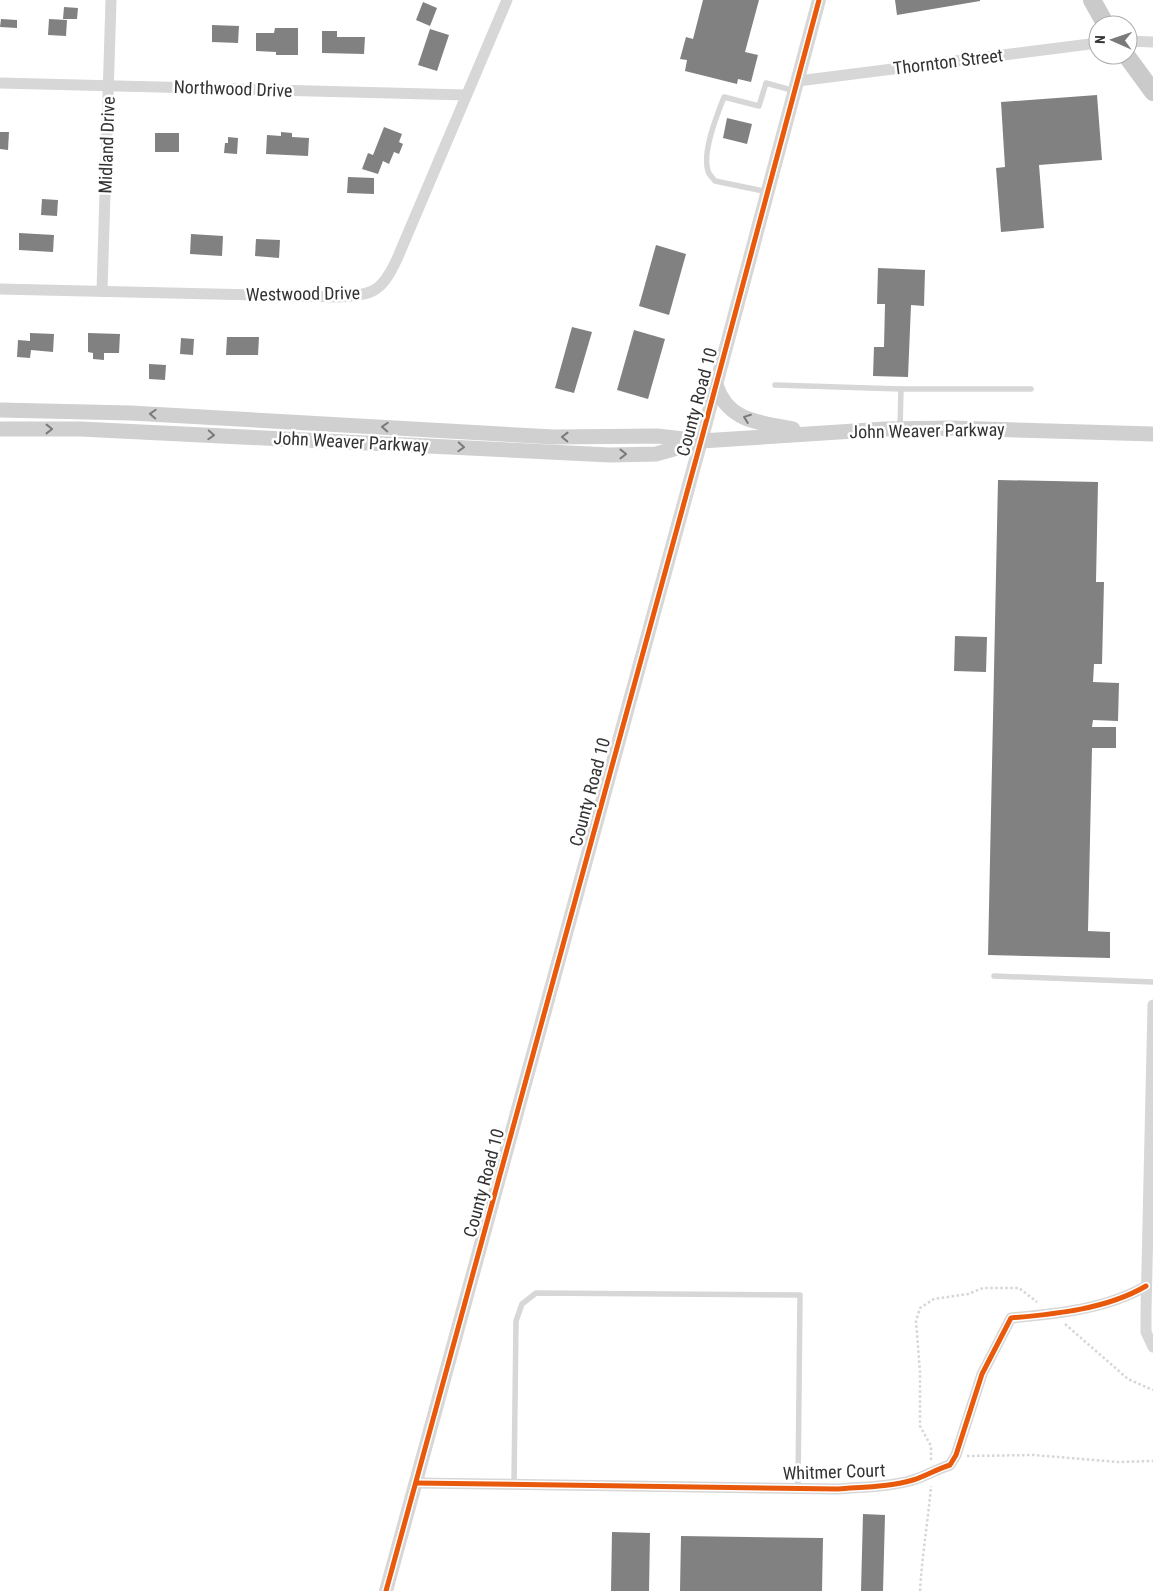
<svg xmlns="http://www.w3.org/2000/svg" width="1153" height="1591" viewBox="0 0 1153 1591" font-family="'Roboto Condensed',sans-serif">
	<rect width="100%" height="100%" fill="#fff"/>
	<g fill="#818181">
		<polygon points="703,0 759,0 745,52 758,55 751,82 738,79 737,84 685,71 687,60 680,59 686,37 693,39"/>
		<polygon points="895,0 980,0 980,1 897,15"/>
		<polygon points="423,2 437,8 430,26 416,20"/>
		<polygon points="64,7 78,8 77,19 63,19"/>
		<polygon points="1,19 17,20 17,28 0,27"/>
		<polygon points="49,19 67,20 66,36 48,35"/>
		<polygon points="212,25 239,26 238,43 212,42"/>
		<polygon points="275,28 298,28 298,55 276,55 276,52 256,51 256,33 274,33"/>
		<polygon points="430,29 449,35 437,71 418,65"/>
		<polygon points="322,31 337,31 337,37 365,37 364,54 322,53"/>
		<polygon points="1097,95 1102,160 1039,165 1044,228 1001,232 996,168 1005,167 1001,102"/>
		<polygon points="727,118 752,124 747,144 723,138"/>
		<polygon points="384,127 402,134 399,142 403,144 399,154 394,152 389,164 383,161 378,174 362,169 368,153 373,155"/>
		<polygon points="0,132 9,132 8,150 0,149"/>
		<polygon points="281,132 292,133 292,137 309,138 308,156 266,154 267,135 281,136"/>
		<rect x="155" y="133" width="24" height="19"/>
		<polygon points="228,137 238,138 237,154 224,153 225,143 228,143"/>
		<polygon points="348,177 374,178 374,194 347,193"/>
		<polygon points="42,199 58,200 57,216 41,215"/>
		<polygon points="19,233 54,235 53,252 19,250"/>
		<polygon points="191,234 223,236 222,256 190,254"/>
		<polygon points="256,239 280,240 279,258 255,256"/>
		<polygon points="656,245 686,254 669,315 639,306"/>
		<polygon points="878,268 925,270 924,306 911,305 908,377 873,376 874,347 884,347 885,304 877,304"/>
		<polygon points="572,327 592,332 574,393 555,388"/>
		<polygon points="634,330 665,339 648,399 617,390"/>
		<polygon points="30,333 54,334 53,352 31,350 30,358 17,357 18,340 30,341"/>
		<polygon points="88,333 120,334 119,353 104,353 104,360 93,359 93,353 88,352"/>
		<polygon points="227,337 259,337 258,355 226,355"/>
		<polygon points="181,338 194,339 193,355 180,354"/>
		<polygon points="149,364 166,365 165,380 149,379"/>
		<polygon points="998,480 1098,482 1096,582 1104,582 1102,664 1094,664 1093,682 1119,683 1118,721 1093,720 1092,727 1116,727 1116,748 1092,748 1088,931 1110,932 1110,958 988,955"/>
		<polygon points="955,636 987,637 986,672 954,671"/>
		<polygon points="863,1514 885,1515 883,1591 861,1591"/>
		<polygon points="612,1532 650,1533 649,1591 611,1591"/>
		<polygon points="681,1536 823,1538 822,1591 680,1591"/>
	</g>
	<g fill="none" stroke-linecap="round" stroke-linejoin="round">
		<g stroke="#d6d6d6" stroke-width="2.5" stroke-dasharray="2.5 2.5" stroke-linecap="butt">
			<polyline points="1065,1324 1128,1379 1153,1390"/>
			<polyline points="967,1456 1034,1455 1118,1462 1153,1461"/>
			<polyline points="931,1460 931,1446 920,1426 920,1372 916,1321 920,1308 934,1299 968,1294 983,1288 1019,1288 1037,1302"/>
			<path d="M920,1591C922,1555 928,1521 931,1486"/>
		</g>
		<g stroke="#d7d7d7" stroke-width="5.5">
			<path d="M768,192L715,181C713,178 709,175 708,171C702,152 717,115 724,97L759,106L766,83L795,91"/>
			<polyline points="775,385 901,389 900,427"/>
			<polyline points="901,389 1031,389"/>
			<polyline points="994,976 1153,982"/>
			<polyline points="514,1485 516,1321 522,1304 536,1293 800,1295 798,1488"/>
		</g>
		<g stroke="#d7d7d7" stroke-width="11">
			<polyline points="1128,41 1153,42"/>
			<polyline points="798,81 1098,43"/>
			<polyline points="0,83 466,95"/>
			<path d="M0,289L339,297C374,295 382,291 397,259L507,0"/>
			<polyline points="102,291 111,0"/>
			<polyline points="1153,1005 1146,1311 1146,1332 1153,1347"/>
			<path d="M416,1483L838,1489C863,1487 889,1487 913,1480C926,1476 937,1469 950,1465L956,1455L982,1374L1011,1318C1056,1314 1107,1309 1146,1286"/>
		</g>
		<polyline stroke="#d7d7d7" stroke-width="14" points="386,1591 701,441 819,0"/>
		<g stroke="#d0d0d0" stroke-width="15">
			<path d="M716,385C728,422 759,422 793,429"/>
			<polyline points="0,410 131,413 553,437 657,436 701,441 885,429 951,428 1153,434"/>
			<polyline points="0,429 80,429 610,455 656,454 695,443"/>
		</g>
		<g stroke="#cacaca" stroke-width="18">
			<polyline points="1092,0 1106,25"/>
			<polyline points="1126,55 1153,92"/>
		</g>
		<defs>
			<g id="cycleway">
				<path d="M416,1483L838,1489C863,1487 889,1487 913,1480C926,1476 937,1469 950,1465L956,1455L982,1374L1011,1318C1056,1314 1107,1309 1146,1286"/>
				<polyline points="386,1591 701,441 819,0"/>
			</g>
		</defs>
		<use href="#cycleway" stroke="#fff" stroke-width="8"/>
		<use href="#cycleway" stroke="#e8590c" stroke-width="5"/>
	</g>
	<defs><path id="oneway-chevron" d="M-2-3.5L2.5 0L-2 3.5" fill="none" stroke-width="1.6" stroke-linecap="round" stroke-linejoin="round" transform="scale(1.25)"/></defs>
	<g stroke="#7a7a7a">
		<use href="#oneway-chevron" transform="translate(153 414) rotate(-177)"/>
		<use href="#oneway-chevron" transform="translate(747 418) rotate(-159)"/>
		<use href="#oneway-chevron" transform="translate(385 427) rotate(-177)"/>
		<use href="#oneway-chevron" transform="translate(49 429)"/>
		<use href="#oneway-chevron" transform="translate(211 435) rotate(3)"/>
		<use href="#oneway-chevron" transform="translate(565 437) rotate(-179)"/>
		<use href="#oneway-chevron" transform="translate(461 447) rotate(3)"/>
		<use href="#oneway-chevron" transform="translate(623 454)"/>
	</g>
	<g text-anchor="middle" stroke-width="5" stroke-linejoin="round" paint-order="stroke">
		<g font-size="18" fill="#333" stroke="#fff">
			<text transform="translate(948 62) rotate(-7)" y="6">Thornton Street</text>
			<text transform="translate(233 89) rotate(2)" y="6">Northwood Drive</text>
			<text transform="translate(107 145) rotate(-88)" y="6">Midland Drive</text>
			<text transform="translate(303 294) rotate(-1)" y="6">Westwood Drive</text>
			<text transform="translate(697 402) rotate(-75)" y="6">County Road 10</text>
			<text transform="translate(927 431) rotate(-1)" y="6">John Weaver Parkway</text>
			<text transform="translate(351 442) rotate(3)" y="6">John Weaver Parkway</text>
			<text transform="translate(590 792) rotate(-75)" y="6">County Road 10</text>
			<text transform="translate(484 1183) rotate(-75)" y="6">County Road 10</text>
			<text transform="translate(834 1472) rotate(-2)" y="6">Whitmer Court</text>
		</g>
	</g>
	<g transform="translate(1113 40) rotate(272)"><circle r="24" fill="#ffffff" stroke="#adadad"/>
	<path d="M0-4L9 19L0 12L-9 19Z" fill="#7a7a7a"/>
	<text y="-8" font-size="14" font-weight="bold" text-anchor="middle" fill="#333333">N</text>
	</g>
</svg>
